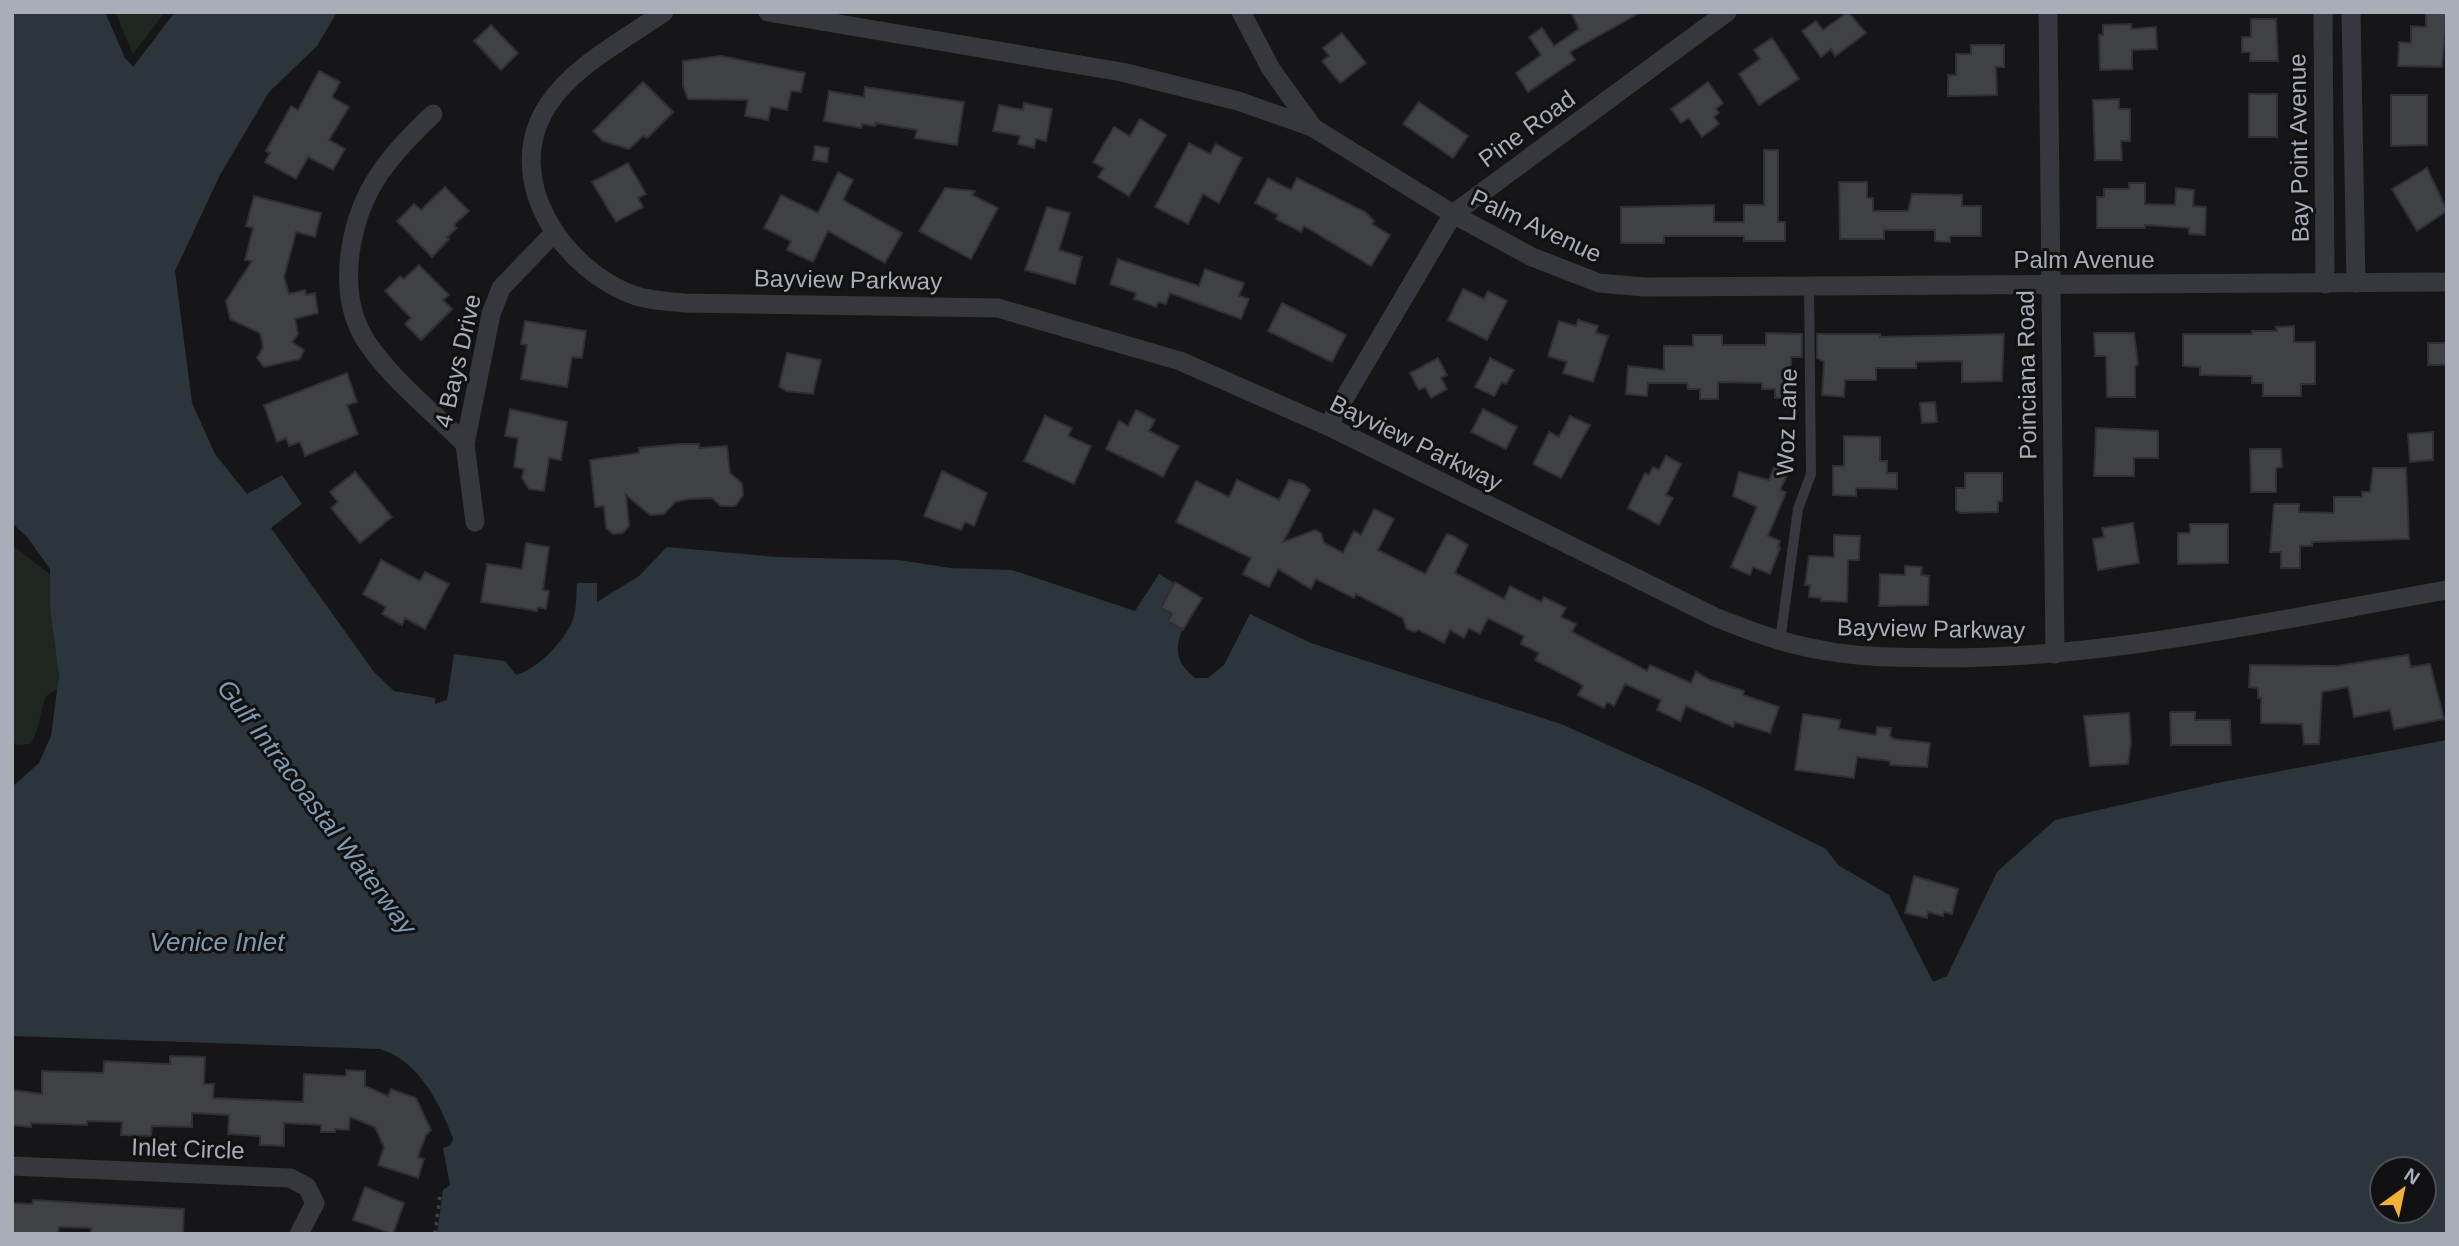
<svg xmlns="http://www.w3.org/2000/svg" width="2459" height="1246" viewBox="0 0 2459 1246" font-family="Helvetica,sans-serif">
	<rect width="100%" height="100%" fill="#161618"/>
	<g fill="#1e261f">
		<polygon points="115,12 165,12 133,54"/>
		<path d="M12,545L51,575C50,613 61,651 58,689L46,696C39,713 41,728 30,744L17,745L12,741Z"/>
	</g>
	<path fill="#2c353c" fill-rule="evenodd" d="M12,12H105L125,58L133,67L175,12H337L317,46L269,92L220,175L175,271L192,403L215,454L247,494L282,475L302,504L271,528L374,672L394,691L435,698V704L447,700L454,654L505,661L516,675C538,669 563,642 572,622C577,611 576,594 577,583H597V602L639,576L667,547L777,557L899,560L950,568L1012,570L1135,611L1159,574L1174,583L1160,608L1171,614L1167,621L1182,630C1174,651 1177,664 1195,678H1208L1224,665L1250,614L1311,643L1561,724L1702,787L1826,849L1838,865L1889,895L1933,982L1947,976L1997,872L2055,820L2217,783L2447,740V1234H437L443,1190L450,1185L443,1148L451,1145L453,1138C439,1102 419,1061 380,1049L12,1036V787L39,763L51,736L59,676L50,606V569L28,538L12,523ZM2382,1169H2424V1211H2382Z"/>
	<g fill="#404145" stroke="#303034" stroke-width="2">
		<polygon points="1571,12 1641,12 1570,52 1575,60 1528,92 1516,73 1541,55 1529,37 1542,28 1554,46 1579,29"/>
		<polygon points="1848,12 1866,33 1835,56 1831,49 1821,57 1802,31 1816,21 1823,30"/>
		<polygon points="2426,12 2447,12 2442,67 2398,66 2399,42 2411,43 2411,26 2426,27"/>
		<polygon points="2251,19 2276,19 2278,61 2250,61 2250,52 2242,52 2242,37 2251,37"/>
		<polygon points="2131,24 2131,29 2156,27 2157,49 2132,50 2132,69 2100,70 2099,35 2103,35 2103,25"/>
		<polygon points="491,25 518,53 501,70 474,41"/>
		<polygon points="1342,33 1366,63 1340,83 1322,61 1329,56 1323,48"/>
		<polygon points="1772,38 1799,79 1759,105 1739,74 1760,59 1754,50"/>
		<polygon points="1971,45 2004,45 2004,67 1996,67 1997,95 1948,96 1948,75 1956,75 1956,54 1971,54"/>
		<polygon points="721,56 805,73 801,92 791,91 787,110 771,107 768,120 745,116 748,100 688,99 683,86 683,61"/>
		<polygon points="319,71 340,82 332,97 349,107 329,140 345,149 333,170 308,157 296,179 265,162 270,153 266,151 291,106 298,110"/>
		<polygon points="643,82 673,112 647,138 643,136 629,149 603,141 593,131"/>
		<polygon points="1708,82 1723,103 1716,109 1719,113 1714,117 1719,124 1702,137 1689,118 1681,123 1671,109"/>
		<polygon points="865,87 964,102 957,145 915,138 917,130 876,123 875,126 862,124 861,128 824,121 829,91 864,97"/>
		<rect x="2249" y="94" width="28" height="43"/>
		<polygon points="2391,95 2427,95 2427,145 2391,146"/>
		<polygon points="2119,99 2119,109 2130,109 2130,141 2121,141 2122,160 2095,160 2093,100"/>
		<polygon points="1419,102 1468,136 1453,158 1403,124"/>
		<polygon points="1024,103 1052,109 1046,141 1036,139 1034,148 1018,144 1020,136 993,131 999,105 1023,110"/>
		<polygon points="1140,119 1166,135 1129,196 1098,177 1104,168 1093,162 1114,127 1130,136"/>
		<polygon points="1189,143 1210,154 1216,144 1242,158 1219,203 1203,194 1188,224 1155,207"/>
		<polygon points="815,146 829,148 827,162 813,160"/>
		<polygon points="1764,150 1778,150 1778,222 1785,222 1785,241 1744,241 1744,236 1664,236 1664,243 1621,243 1621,207 1714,205 1714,222 1744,222 1744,205 1764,205"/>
		<polygon points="628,163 646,194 638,198 643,207 616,222 592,182"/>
		<polygon points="2427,168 2447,211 2417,231 2392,189"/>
		<polygon points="838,172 853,180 843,200 902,233 885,263 828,231 813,262 787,250 791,241 764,228 781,195 818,213"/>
		<polygon points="1268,178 1291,190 1297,178 1365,212 1374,221 1372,224 1390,235 1371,266 1304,226 1301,232 1276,219 1278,215 1255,203"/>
		<polygon points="1839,182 1867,182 1867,198 1873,198 1873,211 1908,211 1912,194 1962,195 1962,206 1981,206 1981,236 1950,236 1950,242 1935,241 1935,230 1884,230 1884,239 1840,239"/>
		<polygon points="2129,183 2145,183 2145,204 2175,205 2176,188 2194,190 2193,206 2206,207 2205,235 2189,234 2189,228 2145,225 2145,228 2097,228 2097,197 2104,197 2104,189 2129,189"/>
		<polygon points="445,187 469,211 454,225 457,228 447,237 449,239 432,257 397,221 414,204 421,210"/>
		<polygon points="945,188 975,191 972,195 998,208 971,259 919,231"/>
		<polygon points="254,196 321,213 315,237 296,232 284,277 289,294 305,290 306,295 315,293 318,313 295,319 298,334 292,342 304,350 300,359 264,367 257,358 263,347 260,333 230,319 226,301 252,261 245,260 253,228 246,226"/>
		<polygon points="1047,207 1070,213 1059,250 1082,257 1075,284 1025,270"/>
		<polygon points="1118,259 1199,286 1205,269 1244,283 1239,296 1249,299 1241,319 1170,293 1166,304 1158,302 1156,307 1134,299 1136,293 1110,284"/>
		<polygon points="419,265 449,295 443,300 452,309 421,340 405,324 411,318 385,291 400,276 404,279"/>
		<polygon points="1463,289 1484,299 1488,291 1507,301 1487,340 1448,320"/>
		<polygon points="1282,303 1346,335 1332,362 1268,331"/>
		<polygon points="1578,320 1598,326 1596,333 1608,336 1593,382 1563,373 1567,362 1548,356 1559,321 1576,326"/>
		<polygon points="525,321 586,331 582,358 572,357 567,387 521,379 527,345 521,344"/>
		<polygon points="2294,326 2294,342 2315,342 2315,384 2301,384 2301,396 2263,396 2263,383 2252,383 2252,376 2200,375 2200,367 2183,366 2183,334 2252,334 2252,331 2277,331 2276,327"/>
		<polygon points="1766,333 1802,334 1802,357 1791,357 1791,398 1775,398 1775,389 1762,389 1762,383 1718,382 1718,399 1700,399 1700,389 1688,389 1687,383 1648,383 1647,396 1626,394 1628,366 1664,370 1664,346 1693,346 1693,335 1722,335 1722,345 1766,345"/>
		<polygon points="2094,333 2134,333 2138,364 2135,367 2135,397 2107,397 2106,356 2095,356"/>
		<polygon points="1817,334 1880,334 1880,337 2004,334 2002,381 1962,382 1962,361 1916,362 1916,368 1876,368 1876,380 1845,380 1844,397 1822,395 1824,362 1817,358"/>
		<rect x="2428" y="343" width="19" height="22"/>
		<polygon points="787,353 821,360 813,394 786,391 779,386"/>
		<polygon points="1438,358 1447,375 1441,378 1447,389 1431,398 1425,387 1419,390 1410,373"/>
		<polygon points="1490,358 1514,370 1506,384 1502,382 1494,396 1475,387"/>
		<polygon points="347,373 357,402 347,405 358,434 305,456 300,442 289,446 286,438 277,442 264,405"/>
		<polygon points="1935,402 1937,422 1922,423 1920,403"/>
		<polygon points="510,409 567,422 561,460 549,458 544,491 529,489 522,478 524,469 514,467 518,438 505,436"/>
		<polygon points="1483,409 1517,427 1506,449 1471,432"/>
		<polygon points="1136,410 1155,420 1149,431 1179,446 1163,477 1106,449 1119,421 1128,426"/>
		<polygon points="1045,416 1072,428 1068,436 1091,446 1074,484 1024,461"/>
		<polygon points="1570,416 1590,425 1561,478 1533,464 1549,432 1559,437"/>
		<polygon points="2096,428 2158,431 2158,458 2134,458 2134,476 2094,476"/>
		<polygon points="2433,432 2433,460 2410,462 2408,434"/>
		<polygon points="1844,436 1880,437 1880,461 1887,461 1887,473 1897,473 1897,489 1856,488 1856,496 1833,495 1833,466 1844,466"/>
		<polygon points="679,444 699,444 699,448 727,446 730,473 742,483 743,495 735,506 721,506 712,498 688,499 675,502 664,514 650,515 626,495 629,526 623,533 613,534 606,528 604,506 595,507 590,460 639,453 639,448"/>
		<polygon points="2250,449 2281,449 2282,467 2276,468 2276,492 2251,492"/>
		<polygon points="1666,456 1681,464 1666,495 1673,498 1659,525 1628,508 1645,473 1649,475 1653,467 1659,470"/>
		<polygon points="1774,467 1788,473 1780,490 1786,492 1768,536 1780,541 1778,548 1780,548 1770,574 1753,567 1750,575 1731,567 1757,507 1733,496 1739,472 1769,480"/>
		<polygon points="2373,468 2406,468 2409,539 2312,542 2312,546 2300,546 2300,568 2281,568 2281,552 2270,552 2274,504 2299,504 2299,512 2334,513 2334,497 2362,497 2362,492 2370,492"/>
		<polygon points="942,471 987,493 974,526 965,522 961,530 924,516"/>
		<polygon points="355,472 392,517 360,543 331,508 338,502 330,492"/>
		<polygon points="1965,473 2002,473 2002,501 1998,501 1998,512 1961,513 1956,510 1956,488 1965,488"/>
		<polygon points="1237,480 1279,500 1289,480 1304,484 1310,490 1283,542 1315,530 1321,533 1324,543 1343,553 1354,531 1361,535 1374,509 1394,519 1378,550 1425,574 1447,534 1453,536 1468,545 1455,573 1504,599 1510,586 1541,602 1544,597 1566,608 1561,617 1576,624 1572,632 1647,671 1650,665 1691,683 1696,672 1710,680 1744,691 1743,695 1779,707 1770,733 1735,722 1733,727 1686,706 1680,721 1657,710 1661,700 1625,684 1614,706 1607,702 1604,708 1578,695 1583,686 1576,681 1535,660 1539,653 1521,644 1524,636 1488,618 1480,634 1469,628 1464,638 1450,630 1444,643 1419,630 1414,632 1406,628 1403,618 1356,594 1354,598 1316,579 1311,589 1278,569 1269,587 1243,574 1251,558 1176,522 1196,481 1229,497"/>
		<polygon points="2133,523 2139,563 2098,570 2093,539 2104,537 2102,528"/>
		<polygon points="2190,524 2228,524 2228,563 2178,564 2178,533 2190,533"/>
		<polygon points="1834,535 1860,536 1859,560 1848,560 1847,602 1821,601 1821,598 1809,597 1810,585 1805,585 1809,556 1834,557"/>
		<polygon points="526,543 549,547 543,590 549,591 546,609 538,607 537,611 481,602 487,564 522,569"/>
		<polygon points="381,560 420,581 425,572 449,584 425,629 405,618 402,625 382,614 386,607 363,594"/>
		<polygon points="1905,566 1922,567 1921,575 1929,576 1928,605 1879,606 1880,574 1905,575"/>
		<polygon points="1175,582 1202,598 1183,630 1168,621 1172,614 1161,608"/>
		<polygon points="2408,655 2411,667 2430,664 2444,719 2394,729 2390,710 2354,717 2348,687 2322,692 2319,744 2304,744 2302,724 2261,723 2261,698 2258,698 2258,688 2249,687 2250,665 2337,666"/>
		<polygon points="2170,712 2195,712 2195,720 2230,720 2231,745 2171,745"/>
		<polygon points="2129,713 2131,742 2128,764 2090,766 2084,716"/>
		<polygon points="1803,714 1840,720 1839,729 1876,735 1877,727 1891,728 1890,736 1894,739 1930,743 1927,767 1890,765 1890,761 1857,757 1854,778 1795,770"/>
		<polygon points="1914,876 1958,889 1952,914 1944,912 1943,916 1928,912 1927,918 1905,913"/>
		<polygon points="170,1056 205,1057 204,1084 214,1084 213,1098 303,1102 304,1074 346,1076 346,1070 365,1071 365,1086 388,1096 391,1089 416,1098 431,1130 426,1135 418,1157 424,1159 418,1178 378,1165 384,1147 375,1127 350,1117 349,1130 335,1129 335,1132 321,1132 321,1125 284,1123 284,1146 260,1145 260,1136 228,1134 229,1115 192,1113 192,1127 152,1126 151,1136 121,1135 122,1122 87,1121 87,1125 31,1123 31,1127 12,1125 12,1090 42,1094 42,1071 103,1073 104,1061 170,1064"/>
		<polygon points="365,1187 404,1203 393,1234 353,1220"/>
		<polygon points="33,1200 184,1209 183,1234 91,1234 91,1228 59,1227 58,1234 12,1234 12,1203 32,1204"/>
	</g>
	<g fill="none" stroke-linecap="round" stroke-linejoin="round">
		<polyline stroke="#3d3f44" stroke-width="3.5" stroke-dasharray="3.5 5" stroke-linecap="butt" points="435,1234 440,1195"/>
		<polyline stroke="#37383d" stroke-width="10" points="1780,641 1798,509 1811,474 1809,286"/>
		<g stroke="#37383d" stroke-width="19">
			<path d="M664,12C626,39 574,65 548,105C500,178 563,271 636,296C651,301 668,301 684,303L998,308L1180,361L1328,426L1715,617C1752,632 1788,645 1827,651C1865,658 1904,657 1943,658C2113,658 2280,619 2447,590"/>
			<polyline points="768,12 1122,72 1238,101 1312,127 1453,214 1532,257 1599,283 1644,287 2447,282"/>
			<polyline points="1241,12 1271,69 1312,126"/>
			<polyline points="2048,12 2055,654"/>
			<polyline points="2323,12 2325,284"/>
			<polyline points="2351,12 2356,283"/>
			<path d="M433,114C414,132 395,151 380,173C350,217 336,288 363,336C385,374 433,412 465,444"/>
			<polyline points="1328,426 1453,214 1727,12"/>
			<polyline points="475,522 465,444 491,314 501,288 554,233"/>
			<polyline points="12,1166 290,1178 307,1187 315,1203 299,1234"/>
		</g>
	</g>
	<g text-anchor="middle" stroke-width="6" stroke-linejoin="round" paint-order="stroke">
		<g font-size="24" fill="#a8adb8" stroke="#111113">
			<text transform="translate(1527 129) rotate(-36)" y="8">Pine Road</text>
			<text transform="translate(2299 148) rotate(-91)" y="8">Bay Point Avenue</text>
			<text transform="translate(1536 226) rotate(25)" y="8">Palm Avenue</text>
			<text x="2084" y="268">Palm Avenue</text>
			<text transform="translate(848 280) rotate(1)" y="8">Bayview Parkway</text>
			<text transform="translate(458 361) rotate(-77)" y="8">4 Bays Drive</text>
			<text transform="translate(2027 375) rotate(-91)" y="8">Poinciana Road</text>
			<text transform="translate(1787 422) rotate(-88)" y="8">Woz Lane</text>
			<text transform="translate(1416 443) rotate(26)" y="8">Bayview Parkway</text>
			<text transform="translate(1931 629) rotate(1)" y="8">Bayview Parkway</text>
			<text transform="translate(188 1149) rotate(2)" y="8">Inlet Circle</text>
		</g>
		<g font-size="26" font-style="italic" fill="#7f9bb3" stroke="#111113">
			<text transform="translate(317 807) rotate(53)" y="9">Gulf Intracoastal Waterway</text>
			<text x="217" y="951">Venice Inlet</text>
		</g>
	</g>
	<rect width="2459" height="1246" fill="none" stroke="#a8adb8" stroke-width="28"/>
	<g transform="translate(2403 1190) rotate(33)"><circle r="33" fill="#111113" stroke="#4d4f55" stroke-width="2"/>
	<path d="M0-5L12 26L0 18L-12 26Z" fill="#f2b134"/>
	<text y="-10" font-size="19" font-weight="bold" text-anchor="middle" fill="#a8adb8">N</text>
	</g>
</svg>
